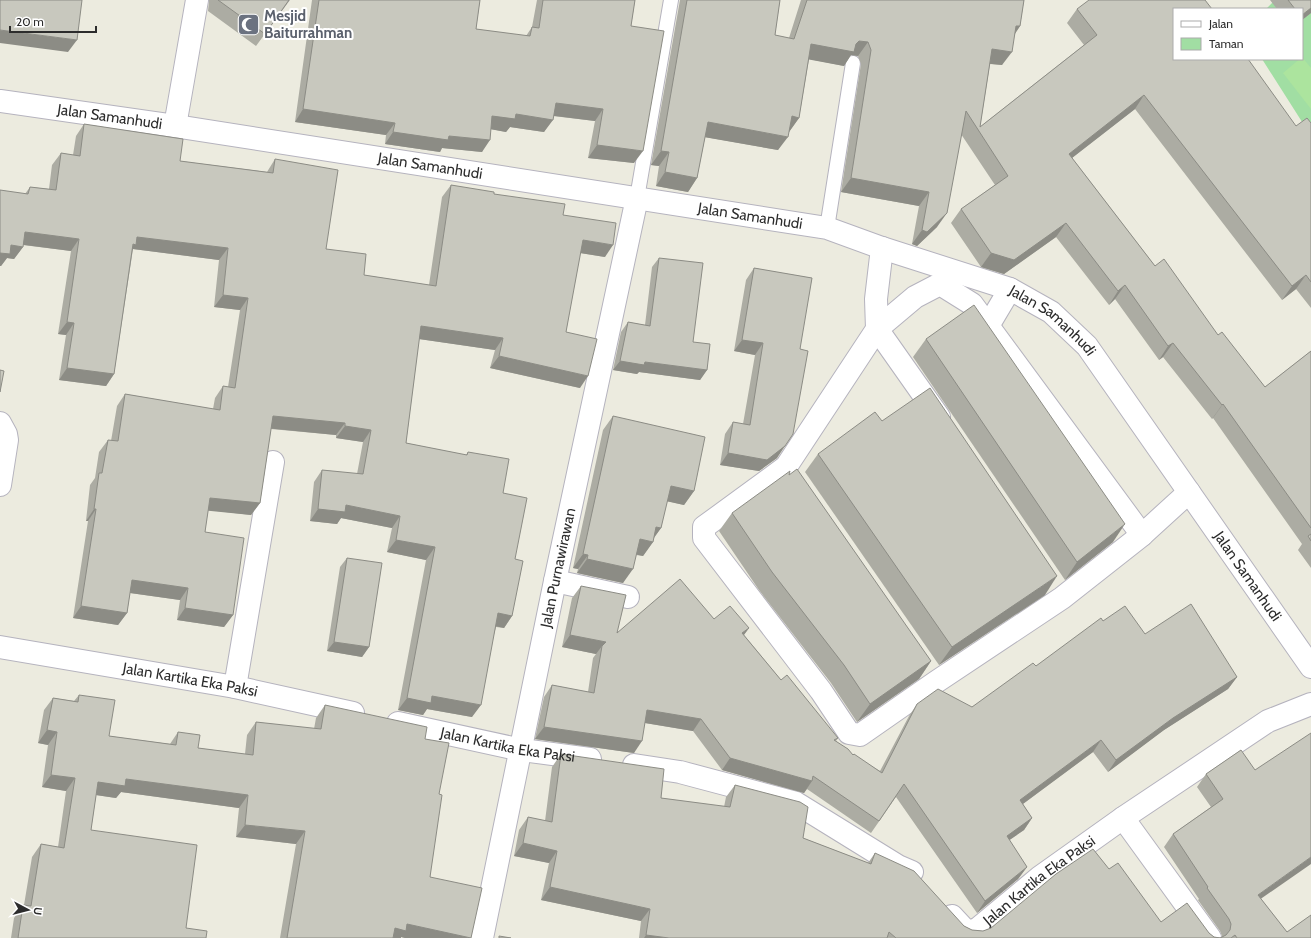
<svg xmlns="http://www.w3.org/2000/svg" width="1311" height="938" viewBox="0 0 1311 938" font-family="Cabin,sans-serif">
	<rect width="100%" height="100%" fill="#ecebdf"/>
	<polygon fill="#a1dea3" points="1275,0 1311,0 1311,136 1262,59 1302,59 1302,9 1266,9"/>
	<polygon fill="#ace49e" points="1302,57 1311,68 1311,109 1283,73"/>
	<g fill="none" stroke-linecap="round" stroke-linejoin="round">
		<defs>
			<g id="service">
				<polyline points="637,198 671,0"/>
				<polyline points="827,228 853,63"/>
			</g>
			<g id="minor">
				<polyline points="175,126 197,0"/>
				<polyline points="882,248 876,299 877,329 786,467 704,527 704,538 821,691 849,733 860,735 936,682 1062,598 1142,535 1189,492"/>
				<polyline points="988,326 1010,289"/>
				<polyline points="939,417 877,329 915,297 940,284 972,304 1142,535"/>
				<polyline points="0,423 6,434 7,440 0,485"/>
				<polyline points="555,581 628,597"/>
				<path id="s1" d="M0,647L235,687L353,713"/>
				<polyline points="235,687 273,462"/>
				<path id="s2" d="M398,723L522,750L590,759"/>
				<polyline points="634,765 680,772 796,803 898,866 912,872"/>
				<polyline points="1123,818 1210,938"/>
				<path id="s3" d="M952,916L965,930L975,931L1040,877L1123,818L1268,721L1311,704"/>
				<path id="s4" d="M482,938L555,581L637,198"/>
			</g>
			<g id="tertiary">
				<path id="s5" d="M0,101L175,126L827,228L882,248L1010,289L1051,312L1087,346L1311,667"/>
			</g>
		</defs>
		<use href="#service" stroke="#b5b3be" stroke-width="16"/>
		<use href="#minor" stroke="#b5b3be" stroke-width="24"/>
		<use href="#tertiary" stroke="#b5b3be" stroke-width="24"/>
		<use href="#service" stroke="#fff" stroke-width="14"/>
		<use href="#minor" stroke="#fff" stroke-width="22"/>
		<use href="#tertiary" stroke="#fff" stroke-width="22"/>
	</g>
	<g fill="#acaca3">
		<polygon points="209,0 290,0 256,46 208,11 209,2"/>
		<polygon points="312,0 480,0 476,29 526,36 532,27 537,0 635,0 631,26 634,163 588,158 595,121 553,116 544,132 510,127 506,132 491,129 482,152 442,148 440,152 385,144 386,135 295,122"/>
		<polygon points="680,0 780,0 775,35 789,38 801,0 1024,0 1020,26 1014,35 1002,65 990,64 980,127 1084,45 1067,23 1077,9 1296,126 1311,123 1311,308 1296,289 1282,300 1135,109 1072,158 1155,266 1265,387 1311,351 1311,568 1298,550 1302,544 1213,418 1212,419 1163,357 1159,360 1115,299 1109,305 1056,237 1004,274 981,267 951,223 961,209 995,185 961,134 937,227 917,246 912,244 919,206 841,192 861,64 858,56 851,55 844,66 809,59 799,118 789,132 789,131 778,150 705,137 697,178 688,192 656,186 659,166 651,165"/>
		<polygon points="1270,0 1311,0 1311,13 1302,20 1302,9 1277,9"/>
		<polygon points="84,124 180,161 267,172 275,159 326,249 364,275 429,285 442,197 451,185 494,194 563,215 605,257 580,253 566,332 580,388 490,368 495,350 419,339 406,443 466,455 468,452 503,493 515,559 512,616 504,628 496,627 472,717 427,709 423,715 398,710 426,560 387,552 392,528 341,518 337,524 310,521 314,482 322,470 357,474 363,442 336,438 336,435 271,429 260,503 251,515 208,510 205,532 233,615 224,627 177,620 180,600 130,593 127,613 118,625 73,618 88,521 86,521 90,485 95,478 99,452 108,440 111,441 117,406 125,394 213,409 215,398 223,386 228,387 240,310 214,307 219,260 133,249 114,374 106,386 59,380 66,335 58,334 71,251 23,245 23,247 14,259 7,258 1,266 0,266 0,190 25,194 30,187 49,189 52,165 61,153 73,155 76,136"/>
		<polygon points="659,258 693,342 707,370 700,380 639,372 637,374 613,370 621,332 628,322 645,325 652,267"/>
		<polygon points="754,268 812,278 777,458 759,471 720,465 725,434 733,422 743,424 755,355 734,351 746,280"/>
		<polygon points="926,339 1113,542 1065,580 913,357"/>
		<polygon points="613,416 694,491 684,505 667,501 661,528 653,539 653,542 643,556 636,555 623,583 577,573 578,569 573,568 603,430"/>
		<polygon points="882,421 1045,595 939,665 805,472 818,454"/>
		<polygon points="732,513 931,661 919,679 857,722 831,683 759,590 719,531"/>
		<polygon points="347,558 369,647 362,657 327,651 340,567"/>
		<polygon points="581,586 617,633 714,619 749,628 744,635 781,680 838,738 836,741 853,755 880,771 909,716 917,704 972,707 1036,666 1103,621 1145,634 1237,677 1228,689 1164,730 1108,772 1093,752 1023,804 1032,818 1024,830 1009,840 1027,867 1018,879 977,913 896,797 871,833 807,789 804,793 722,770 693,731 645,723 634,753 535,739 544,697 552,685 588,692 593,658 596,654 562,647 572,598"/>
		<polygon points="79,695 109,736 170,744 178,732 198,748 245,754 247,735 256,722 314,729 316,718 325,705 425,739 439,794 430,877 471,938 405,938 401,937 401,938 280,938 296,844 236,837 239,808 121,792 116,798 96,795 91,830 186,928 206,938 11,938 14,918 23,905 24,905 32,857 41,844 58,847 66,791 42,787 48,745 38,743 44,710 53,698 74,701"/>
		<polygon points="1241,750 1261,899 1287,932 1311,938 639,938 641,921 541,900 549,863 514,856 519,830 528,817 545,821 552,767 561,754 661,798 724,807 726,797 735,785 803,838 868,863 875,853 964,926 972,930 983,931 991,928 1109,869 1161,922 1209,933 1214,937 1220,938 1222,937 1222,936 1220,931 1198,900 1199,899 1164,847 1173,834 1211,807 1197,787 1206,774"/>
	</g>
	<g fill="#8c8c85">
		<polygon points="1311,8 1311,13 1302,20 1302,15"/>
		<polygon points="1016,26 1020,26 1011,40"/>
		<polygon points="0,30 77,40 68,52 0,43"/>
		<polygon points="859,41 868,42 858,56 851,55 844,66 801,58 811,44 856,44"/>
		<polygon points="992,49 1012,52 1002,65 982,63"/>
		<polygon points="1144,95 1135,109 1059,168 1069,154"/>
		<polygon points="556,103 603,109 595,121 547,115"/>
		<polygon points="303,109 395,123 386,135 295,122"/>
		<polygon points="516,114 553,120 544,132 510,127 506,132 484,128 492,116"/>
		<polygon points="792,116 799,118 789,132 782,130"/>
		<polygon points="708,122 788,137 778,150 698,136"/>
		<polygon points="393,132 449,136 490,140 482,152 442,148 440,152 385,144"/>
		<polygon points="597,145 643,151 634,163 588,158"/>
		<polygon points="661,151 669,152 659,166 651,165"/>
		<polygon points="665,172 697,178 688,192 656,186"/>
		<polygon points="851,178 929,192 919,206 841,192"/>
		<polygon points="947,213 937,227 917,246 912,244 922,230"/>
		<polygon points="1066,223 1056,237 1004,274 981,267 991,253"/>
		<polygon points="25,232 79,239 71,251 17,244"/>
		<polygon points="137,237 228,248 219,260 133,249 128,257"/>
		<polygon points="583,240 613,245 605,257 574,252"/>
		<polygon points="11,245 23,247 14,259 7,258 1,266 0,266 0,253"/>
		<polygon points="1306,275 1296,289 1282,300 1292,286"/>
		<polygon points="1125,285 1115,299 1109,305 1118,291"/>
		<polygon points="223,295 248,298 240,310 214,307"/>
		<polygon points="67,322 74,323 66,335 58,334"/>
		<polygon points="421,326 503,338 495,350 412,338"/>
		<polygon points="742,340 763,343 755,355 734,351"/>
		<polygon points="1173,343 1163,357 1159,360 1168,346"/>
		<polygon points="499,356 588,376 580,388 490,368"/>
		<polygon points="620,361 645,362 707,370 700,380 639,372 637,374 613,370"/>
		<polygon points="67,368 114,374 106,386 59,380"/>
		<polygon points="1223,404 1213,418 1212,419 1222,405"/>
		<polygon points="273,416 345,423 336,435 265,428"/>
		<polygon points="345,426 371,430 363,442 336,438"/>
		<polygon points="785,446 777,458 759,471 720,465 728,453"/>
		<polygon points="671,486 694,491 684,505 661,500"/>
		<polygon points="210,498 260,503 251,515 201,510"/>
		<polygon points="346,505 400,516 392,528 341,518 337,524 310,521 318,509"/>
		<polygon points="94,509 96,509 88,521 86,521"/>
		<polygon points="1125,524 1113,542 1065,580 1077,562"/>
		<polygon points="656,527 661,528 651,542"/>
		<polygon points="640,539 653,542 643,556 630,553"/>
		<polygon points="396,540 435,547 426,560 387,552"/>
		<polygon points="583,554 588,555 578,569 573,568"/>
		<polygon points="587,559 633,569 623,583 577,573"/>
		<polygon points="1057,576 1045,595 939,665 952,647"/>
		<polygon points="132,580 188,588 180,600 123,592"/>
		<polygon points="81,606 127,613 118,625 73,618"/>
		<polygon points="185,608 233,615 224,627 177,620"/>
		<polygon points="498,613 512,616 504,628 490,625"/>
		<polygon points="749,628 740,640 742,633"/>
		<polygon points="570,635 606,642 602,646 596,654 562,647"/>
		<polygon points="334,642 369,647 362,657 327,651"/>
		<polygon points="931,661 919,679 857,722 870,704"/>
		<polygon points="1237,677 1228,689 1164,730 1108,772 1116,760 1173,718"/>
		<polygon points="432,696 481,705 472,717 427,709 423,715 398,710 407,698"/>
		<polygon points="647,710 701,719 693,731 639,722"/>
		<polygon points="544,727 642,741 634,753 535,739"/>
		<polygon points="47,730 57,732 48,745 38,743"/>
		<polygon points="1101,740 1093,752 1012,812 1020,800"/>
		<polygon points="730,758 812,781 804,793 722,770"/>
		<polygon points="51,775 75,778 66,791 42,787"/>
		<polygon points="126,779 248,795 239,808 121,792 116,798 89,794 98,782"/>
		<polygon points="1032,818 1024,830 998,848 1007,836"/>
		<polygon points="245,825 305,831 296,844 236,837"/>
		<polygon points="523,843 557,851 549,863 514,856"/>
		<polygon points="1311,857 1311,864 1249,907 1258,895"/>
		<polygon points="1027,867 1018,879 977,913 985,901"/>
		<polygon points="550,887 650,909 641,921 541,900"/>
		<polygon points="407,924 471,938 405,938 401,937 401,938 388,938 395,928"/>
		<polygon points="646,935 669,938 644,938"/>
	</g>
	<g fill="#c8c8be" stroke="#8c8c85">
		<polygon points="0,0 82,0 77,40 0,30"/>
		<polygon points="218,0 289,0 265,34"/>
		<polygon points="319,0 480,0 476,29 530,36 532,27 539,28 543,0 635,0 631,26 664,31 643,151 597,145 603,109 556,103 553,120 516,114 515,119 492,116 490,140 449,136 448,140 393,132 395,123 303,109"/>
		<polygon points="687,0 780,0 775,35 794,39 807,0 1024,0 1020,26 1016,26 1012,52 992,49 980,127 1097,35 1077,9 1089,0 1205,0 1212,9 1174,9 1174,59 1248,59 1296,126 1307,118 1311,123 1311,282 1306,275 1292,286 1144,95 1069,154 1155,266 1164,259 1218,335 1222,332 1265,387 1311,351 1311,528 1223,404 1222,405 1173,343 1168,346 1125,285 1118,291 1066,223 1014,260 991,253 961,209 1008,176 966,111 947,213 927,232 922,230 929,192 851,178 871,50 868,42 859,41 856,44 854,52 811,44 799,118 792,116 788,137 708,122 697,178 665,172 669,152 661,151"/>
		<polygon points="1288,0 1311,0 1311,8 1302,15 1302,9 1295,9"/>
		<polygon points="84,124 183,139 180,161 273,173 275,159 338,170 326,249 366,254 364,275 436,286 451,185 494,192 494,194 565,204 563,215 616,223 613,245 583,240 566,332 597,339 588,376 499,356 503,338 421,326 406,443 467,455 468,452 509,459 503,493 527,498 515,559 523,561 512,616 498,613 481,705 432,696 431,703 407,698 435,547 396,540 400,516 346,505 345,512 318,509 322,470 363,474 371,430 345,426 345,423 273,416 260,503 210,498 205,532 244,538 233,615 185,608 188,588 132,580 127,613 81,606 96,509 94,509 99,473 102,473 108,440 118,441 125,394 220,410 223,386 235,388 248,298 223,295 228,248 137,237 136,245 133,244 114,374 67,368 74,323 67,322 79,239 25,232 23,247 11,245 10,254 0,253 0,190 28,194 30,187 56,190 61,153 80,156"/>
		<polygon points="659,258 703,263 693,342 710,344 707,370 645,362 644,365 620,361 628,322 650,326"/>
		<polygon points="754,268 812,278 800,349 808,351 793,434 785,446 767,460 728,453 733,422 750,425 763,343 742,340"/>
		<polygon points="974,305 1125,524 1077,562 926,339"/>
		<polygon points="0,370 4,371 0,392"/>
		<polygon points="930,388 1057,576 952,647 818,454 875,412 882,421"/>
		<polygon points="613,416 705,437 694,491 671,486 661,528 656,527 653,542 640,539 633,569 587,559 588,555 583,554"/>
		<polygon points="797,469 931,661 870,704 844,665 772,572 732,513 790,471 789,475"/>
		<polygon points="1311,534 1311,541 1308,536"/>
		<polygon points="347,558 382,563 369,647 334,642"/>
		<polygon points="680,579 714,619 730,606 749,628 742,633 781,680 787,675 838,738 834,740 848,749 853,755 854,754 882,773 917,704 938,689 972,707 1033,663 1036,666 1101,618 1103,621 1125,606 1145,634 1191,604 1237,677 1173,718 1116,760 1101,740 1020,800 1032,818 1007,836 1027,867 985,901 904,784 879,821 813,776 812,781 730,758 701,719 647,710 642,741 544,727 552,685 594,693 602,646 606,642 570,635 581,586 626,595 617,633"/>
		<polygon points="79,695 115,700 109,736 176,745 178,732 200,735 198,748 253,755 256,722 321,729 325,705 427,727 425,739 449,743 439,794 442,795 430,877 482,888 471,938 407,924 406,931 395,928 393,938 287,938 305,831 245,825 248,795 126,779 125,786 98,782 91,830 197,845 186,928 207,931 206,938 18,938 23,905 31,906 41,844 64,848 75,778 51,775 57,732 47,730 53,698 78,702"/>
		<polygon points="1311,733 1311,857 1258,895 1287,932 1311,915 1311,938 1237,938 1235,935 1231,938 896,938 889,932 887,938 669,938 646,935 650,909 550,887 557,851 523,843 528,817 552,822 561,754 664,769 661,798 730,807 735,785 800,802 808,807 803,838 871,864 875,853 914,871 964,926 972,930 983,931 991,928 1056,874 1093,849 1109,869 1118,863 1161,922 1187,903 1209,933 1214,937 1220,938 1226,935 1230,930 1231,924 1229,919 1207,888 1208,887 1173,834 1223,799 1206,774 1241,750 1255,770"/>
		<polygon points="499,936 511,938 499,938"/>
	</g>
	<defs>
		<symbol id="mosque-square" viewBox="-11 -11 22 22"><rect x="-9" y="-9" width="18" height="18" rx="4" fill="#6b7280" stroke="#fff"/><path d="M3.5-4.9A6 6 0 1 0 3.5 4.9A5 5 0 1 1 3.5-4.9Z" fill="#fff"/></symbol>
	</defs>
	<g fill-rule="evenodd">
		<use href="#mosque-square" x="236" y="12" width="25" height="25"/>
	</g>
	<g text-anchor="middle" stroke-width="4" stroke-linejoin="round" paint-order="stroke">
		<g font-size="15" font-weight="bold" fill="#5b616d" stroke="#fff" text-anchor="start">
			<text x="264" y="21">Mesjid<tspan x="264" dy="17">Baiturrahman</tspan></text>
		</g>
		<g font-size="15" fill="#2c2c2c" stroke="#fff">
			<text dy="5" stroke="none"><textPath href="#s5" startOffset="111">Jalan Samanhudi</textPath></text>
			<text dy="5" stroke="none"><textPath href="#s5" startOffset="435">Jalan Samanhudi</textPath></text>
			<text dy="5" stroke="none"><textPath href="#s5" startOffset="759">Jalan Samanhudi</textPath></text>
			<text dy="5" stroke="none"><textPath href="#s5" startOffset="1083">Jalan Samanhudi</textPath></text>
			<text dy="5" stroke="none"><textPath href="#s4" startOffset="378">Jalan Purnawirawan</textPath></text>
			<text dy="5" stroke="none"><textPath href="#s5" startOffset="1407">Jalan Samanhudi</textPath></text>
			<text dy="5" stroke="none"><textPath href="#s1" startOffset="193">Jalan Kartika Eka Paksi</textPath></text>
			<text dy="5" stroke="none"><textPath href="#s2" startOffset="112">Jalan Kartika Eka Paksi</textPath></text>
			<text dy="5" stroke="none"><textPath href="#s3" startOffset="111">Jalan Kartika Eka Paksi</textPath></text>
		</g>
	</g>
	<rect x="1173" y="8" width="130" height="52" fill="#ffffff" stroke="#ababab"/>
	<rect x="1181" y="21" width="20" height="6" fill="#ffffff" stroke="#ababab"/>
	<text x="1209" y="28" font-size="12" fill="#2c2c2c">Jalan</text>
	<rect x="1181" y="38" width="20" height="12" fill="#a1dea3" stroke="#ababab"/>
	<text x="1209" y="48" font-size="12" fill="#2c2c2c">Taman</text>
	<g transform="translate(28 910) rotate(97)" stroke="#ffffff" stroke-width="3" paint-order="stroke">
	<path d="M0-3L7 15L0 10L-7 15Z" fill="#2c2c2c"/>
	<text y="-6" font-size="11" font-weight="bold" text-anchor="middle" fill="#2c2c2c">U</text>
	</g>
	<path d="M10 26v6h86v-6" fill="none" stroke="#2c2c2c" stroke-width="2"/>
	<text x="16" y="26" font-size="12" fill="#2c2c2c" stroke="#ffffff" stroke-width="3" paint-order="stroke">20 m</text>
</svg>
